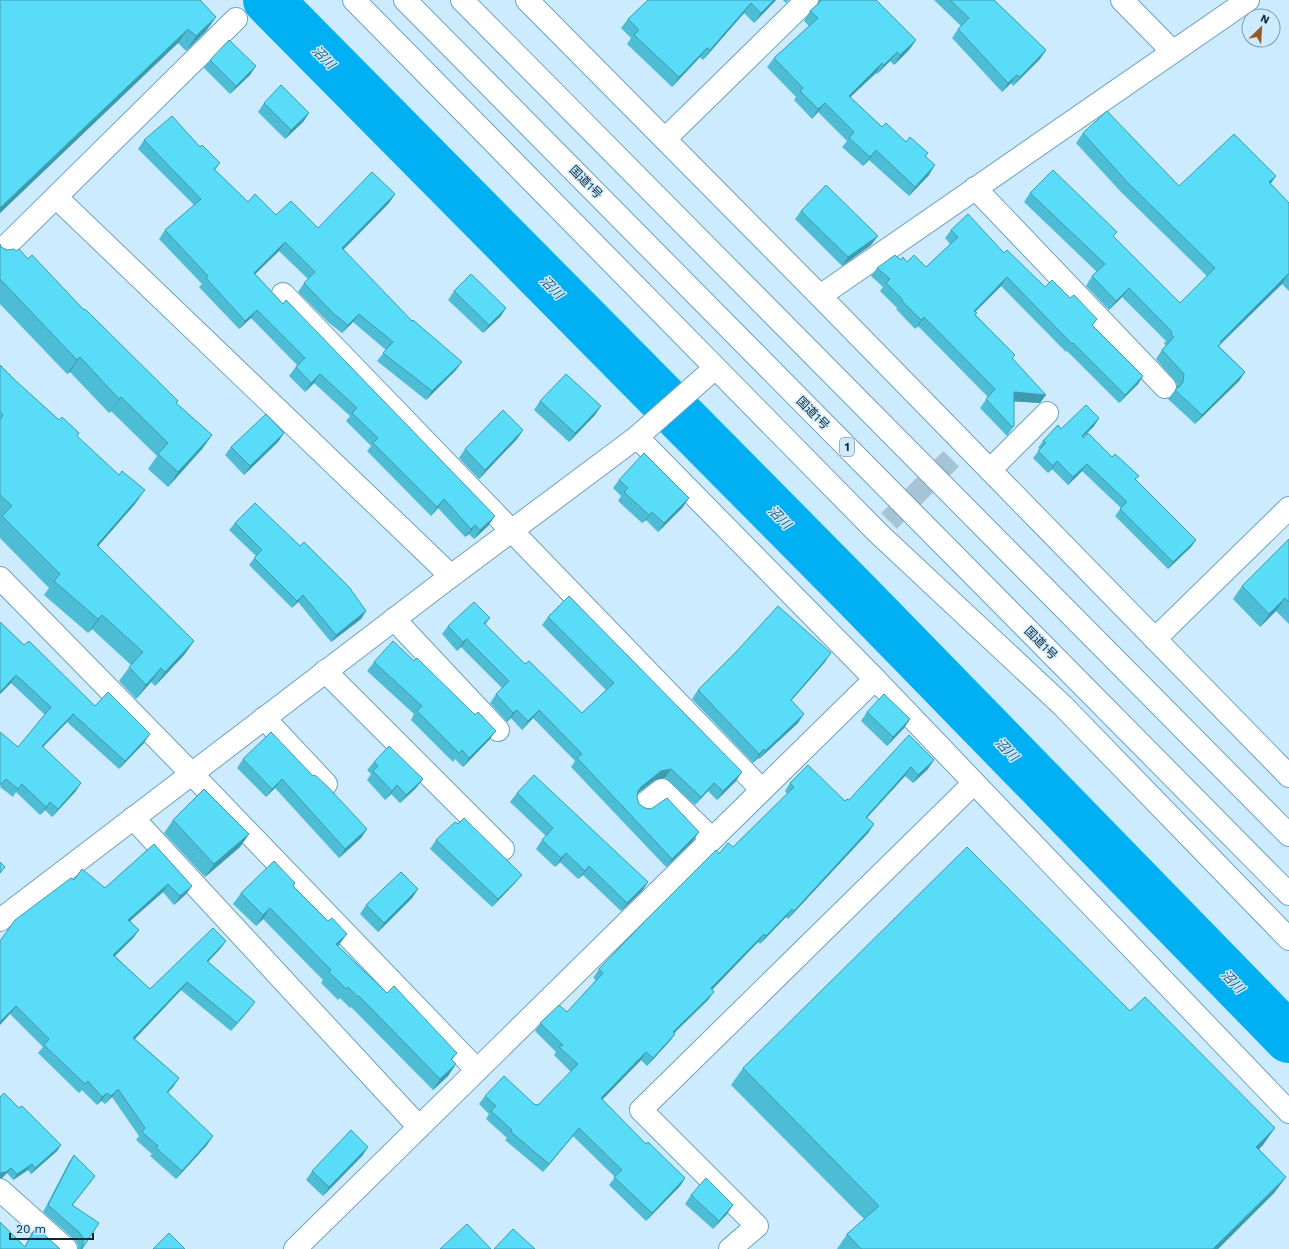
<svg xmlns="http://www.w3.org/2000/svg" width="1289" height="1249" viewBox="0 0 1289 1249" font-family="'Work Sans','Noto Sans JP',sans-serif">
	<rect width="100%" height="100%" fill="#ccebfe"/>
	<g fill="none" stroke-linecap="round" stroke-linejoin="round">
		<polyline stroke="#00b0f2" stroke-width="50" points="268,0 856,594 1289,1038"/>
		<polyline stroke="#a6c4d5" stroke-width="22" stroke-dasharray="22 11" stroke-linecap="butt" points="889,521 953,457"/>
		<defs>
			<g id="minor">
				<polyline points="354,0 878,533 1063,706 1289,939"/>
				<polyline points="527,0 820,296 1289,776"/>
				<polyline points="1122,0 1173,52"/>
				<polyline points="665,139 807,0"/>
				<polyline points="975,188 1165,387"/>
				<polyline points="56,197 451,576"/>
				<polyline points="0,252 236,19"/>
				<polyline points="283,294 762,790"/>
				<polyline points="820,296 1248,0"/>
				<polyline points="637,437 875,679 1289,1112"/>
				<polyline points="990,470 1047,413"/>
				<polyline points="0,578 191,773 477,1070"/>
				<polyline points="394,619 498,730"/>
				<polyline points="1155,639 1289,508"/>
				<polyline points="325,671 503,849"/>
				<polyline points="264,718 326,784"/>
				<polyline points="643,805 662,790 712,839"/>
				<polyline points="133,818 419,1127"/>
				<polyline points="0,920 451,576 637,437 715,368"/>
				<polyline points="0,1190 66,1249"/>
				<polyline points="295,1249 875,679"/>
				<polyline points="730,1249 757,1226 641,1110 974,783"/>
			</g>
			<g id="highway">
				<polyline points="405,0 1289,894"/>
				<polyline points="462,0 1289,835"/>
			</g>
		</defs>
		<use href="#minor" stroke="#6ea2bf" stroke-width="24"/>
		<use href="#highway" stroke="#6ea2bf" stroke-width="24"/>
		<use href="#minor" stroke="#fff" stroke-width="22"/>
		<use href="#highway" stroke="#fff" stroke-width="22"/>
	</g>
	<g fill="#4cbdd5">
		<polygon points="0,0 216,17 206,31 186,51 178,43 0,213"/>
		<polygon points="776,0 754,23 744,13 703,60 700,57 672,87 627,44 631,38 621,28 628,19"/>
		<polygon points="783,0 789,0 786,3"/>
		<polygon points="819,0 876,0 916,40 909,50 894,65 890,61 877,74 876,73 850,97 882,127 906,142 928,153 926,156 929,175 909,196 869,160 863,166 842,147 847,141 818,112 812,119 794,100 796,97 767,67 774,58 809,26 804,21 810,11 819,3"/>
		<polygon points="934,0 994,0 1046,50 1040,59 1013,86 1011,83 1002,92 952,38 958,29 961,26"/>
		<polygon points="210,60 250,75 230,94 204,68"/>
		<polygon points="264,103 309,113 303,122 285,139 258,112"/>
		<polygon points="1083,133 1179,186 1276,176 1270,184 1289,203 1289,291 1282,284 1219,346 1245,372 1239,381 1195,424 1168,399 1175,390 1177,388 1177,384 1156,359 1162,350 1166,346 1164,343 1166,341 1122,297 1109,310 1086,286 1092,276 1097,272 1024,202 1030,193 1113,237 1180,303 1207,276 1121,192 1076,143"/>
		<polygon points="144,140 200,147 220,163 215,170 248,202 276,215 318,228 395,194 389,203 343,250 456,370 426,400 377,361 386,350 353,322 342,333 328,322 298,292 304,283 308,279 279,251 255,274 489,525 474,539 469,534 465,537 438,508 431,516 367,451 371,446 346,421 350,416 314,383 305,392 289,376 297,365 251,318 239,329 199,287 202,284 159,239 165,230 194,205 138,149"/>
		<polygon points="801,211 871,245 842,266 795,219"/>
		<polygon points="951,230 1004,253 1093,326 1143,376 1138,384 1119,403 1067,351 1066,352 1001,286 975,312 976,315 1015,355 1012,358 1040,403 1014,401 1014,426 1007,436 980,408 988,397 918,326 915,329 896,309 897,308 880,291 883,287 871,276 877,268 901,260 926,267 950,244 945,238"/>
		<polygon points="0,244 1,247 7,250 16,251 28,259 84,310 176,403 212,435 202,449 168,487 148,469 157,456 111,411 109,413 70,372 67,374 0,304"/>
		<polygon points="454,291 506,308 500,317 483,333 448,300"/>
		<polygon points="0,365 17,382 77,436 135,504 98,546 194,641 184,655 155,686 151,682 136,699 119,681 131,665 92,629 88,633 44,595 49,588 0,538"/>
		<polygon points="540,401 595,415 569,442 534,410"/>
		<polygon points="1099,418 1094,426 1083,437 1112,457 1196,540 1191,547 1168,569 1115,516 1121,508 1082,471 1068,485 1052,469 1048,473 1033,458 1040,449 1038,448 1043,441 1061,429"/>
		<polygon points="523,430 517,439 479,479 459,458 465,449"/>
		<polygon points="284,433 278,442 244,475 225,455 231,447"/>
		<polygon points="619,480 683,507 658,532 646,520 642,523 618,501 621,496 613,488"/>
		<polygon points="235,523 366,611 361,619 331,642 298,602 292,608 249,565 256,556 229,530"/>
		<polygon points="1289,539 1289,624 1276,611 1260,627 1233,599 1242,586"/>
		<polygon points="548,617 736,781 717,800 708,791 695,805 665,778 655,780 637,794 637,798 639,804 693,841 666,867 571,767 575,761 533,718 522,730 511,718 507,722 490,703 496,694 502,688 461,647 457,651 442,634 448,626 490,618 485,625 525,664 582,713 606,690 542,625"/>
		<polygon points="0,622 24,645 95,706 144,743 119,769 67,722 43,747 76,791 52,817 45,810 40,815 16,792 13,797 0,787 18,747 45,715 11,683 0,694"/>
		<polygon points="374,662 490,739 463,767 455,759 453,762 411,720 414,714 367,671"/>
		<polygon points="825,662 791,701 798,723 759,759 758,758 753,763 692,699 698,690"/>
		<polygon points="867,712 910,719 904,728 887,746 861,721"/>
		<polygon points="909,735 928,769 913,783 905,776 867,818 874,824 868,833 788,919 786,917 760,944 758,942 712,990 708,1000 674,1033 675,1034 669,1042 647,1066 641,1060 602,1100 646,1144 685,1178 680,1186 646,1221 609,1185 615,1177 573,1136 543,1172 505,1140 507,1138 486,1119 489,1114 479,1104 485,1096 534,1104 538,1105 571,1072 554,1055 556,1052 535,1031 540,1023 567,1012 596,980 593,978 599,969 719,854 733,847 787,794 785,791 790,783 845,801 849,800"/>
		<polygon points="243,759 313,776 367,829 361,838 339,858 275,788 266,797 237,768"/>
		<polygon points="374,762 423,779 416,788 400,803 391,794 385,800 367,780 371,774 367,770"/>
		<polygon points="517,793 648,882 642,891 621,911 583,875 578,879 560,862 555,867 536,849 542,840 546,836 510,802"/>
		<polygon points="173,820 249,834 240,847 205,877 164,833"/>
		<polygon points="458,824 522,875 515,883 492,907 430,849 436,840"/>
		<polygon points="154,844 192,886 186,894 174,905 163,892 130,921 139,930 133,938 115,956 150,989 226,941 220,949 208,962 255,1002 249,1010 231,1031 181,990 135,1039 179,1078 173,1087 167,1093 207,1145 176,1179 150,1156 152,1154 136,1140 139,1136 112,1097 105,1104 101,1101 97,1105 82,1090 79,1093 38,1053 43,1047 10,1014 74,880 105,888"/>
		<polygon points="293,886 339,945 338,946 387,993 457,1053 452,1060 456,1064 448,1076 433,1090 351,1007 350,1008 340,998 338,1000 321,983 323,980 263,919 256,926 233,904 241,893"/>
		<polygon points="418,889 412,898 378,932 360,914 366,905"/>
		<polygon points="743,1068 1263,1145 1259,1149 1286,1177 1274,1193 1218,1249 837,1249 847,1234 864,1219 731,1085"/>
		<polygon points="0,1097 19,1108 61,1145 57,1151 31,1174 28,1170 13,1180 7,1173 2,1178 0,1178"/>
		<polygon points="368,1147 362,1156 323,1196 306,1180 312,1171"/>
		<polygon points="74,1155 95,1176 72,1205 99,1223 82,1249 78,1249 78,1245 75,1240 43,1212 69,1162"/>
		<polygon points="691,1195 733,1205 727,1214 713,1229 685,1204"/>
		<polygon points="36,1227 60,1249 0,1249 25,1246 31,1234"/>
	</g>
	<g fill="#3e9aae">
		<polygon points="774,0 776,0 754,23 761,13"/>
		<polygon points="751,3 744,13 703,60 710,50"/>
		<polygon points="216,17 206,31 186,51 196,36"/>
		<polygon points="188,29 178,43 0,213 0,208"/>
		<polygon points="916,40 909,50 894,65 900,55"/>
		<polygon points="707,48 700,57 672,87 679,77"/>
		<polygon points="1046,50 1040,59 1013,86 1020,77"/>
		<polygon points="897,52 890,61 877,74 884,65"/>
		<polygon points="882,63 876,73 842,105 849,96"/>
		<polygon points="256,66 250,75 230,94 236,86"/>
		<polygon points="1017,75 1011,83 1002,92 1008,83"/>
		<polygon points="825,103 818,112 812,119 818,109"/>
		<polygon points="309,113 303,122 285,139 291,130"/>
		<polygon points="876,150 869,160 863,166 870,157"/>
		<polygon points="935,165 929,175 909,196 915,187"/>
		<polygon points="1276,176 1269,186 1269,182"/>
		<polygon points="395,194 389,203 336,257 342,248"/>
		<polygon points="878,236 871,245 842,266 848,257"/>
		<polygon points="285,242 279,251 248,281 254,273"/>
		<polygon points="1288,274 1282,284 1219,345 1215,352 1220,342"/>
		<polygon points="1007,277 1001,286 968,319 974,311"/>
		<polygon points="1129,288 1122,297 1109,310 1116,301"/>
		<polygon points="506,308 500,317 483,333 489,325"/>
		<polygon points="257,310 251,318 239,329 245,321"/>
		<polygon points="359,314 353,322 342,333 348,325"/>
		<polygon points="924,317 918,326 915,329 921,320"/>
		<polygon points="80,357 70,372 67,374 77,360"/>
		<polygon points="462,362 456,370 426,400 432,391"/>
		<polygon points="1245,372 1239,381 1195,424 1202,415"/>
		<polygon points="320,374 314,383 305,392 311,383"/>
		<polygon points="1143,376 1138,384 1119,403 1125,395"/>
		<polygon points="1014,392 1046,395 1040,403 1008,401"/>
		<polygon points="121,397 111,411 109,413 119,399"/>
		<polygon points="601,406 595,415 569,442 575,433"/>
		<polygon points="1099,418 1094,426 1077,443 1082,436"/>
		<polygon points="523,430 517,439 479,479 485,470"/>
		<polygon points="284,433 278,442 244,475 250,466"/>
		<polygon points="212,435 202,449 168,487 178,472"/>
		<polygon points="1057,461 1052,469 1048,473 1053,466"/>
		<polygon points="1087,464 1082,471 1068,485 1073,477"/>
		<polygon points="145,490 135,504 87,559 97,545"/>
		<polygon points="689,498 683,507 658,532 664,523"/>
		<polygon points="444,499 438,508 431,516 437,507"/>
		<polygon points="652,512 646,520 642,523 649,515"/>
		<polygon points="495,516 489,525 474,539 480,530"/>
		<polygon points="475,525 469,534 465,537 471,529"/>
		<polygon points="1196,540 1191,547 1168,569 1173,562"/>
		<polygon points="303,595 298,602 292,608 297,601"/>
		<polygon points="1285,598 1276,611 1260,627 1269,614"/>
		<polygon points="366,611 361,619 331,642 336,635"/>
		<polygon points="102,615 92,629 88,633 98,619"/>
		<polygon points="467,639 461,647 457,651 463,642"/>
		<polygon points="194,641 184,655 155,686 165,672"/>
		<polygon points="831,653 825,662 784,709 791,700"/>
		<polygon points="161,668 151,682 136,699 146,685"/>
		<polygon points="16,675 11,683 0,694 0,692"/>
		<polygon points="517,710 511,718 507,722 513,713"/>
		<polygon points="539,710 533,718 522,730 528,721"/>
		<polygon points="73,714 67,722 36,754 42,746"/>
		<polygon points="804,714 798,723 759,759 765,751"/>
		<polygon points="910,719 904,728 887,746 893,737"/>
		<polygon points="496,731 490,739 463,767 469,758"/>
		<polygon points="150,734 144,743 119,769 125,761"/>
		<polygon points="764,749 758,758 753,763 759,754"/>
		<polygon points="934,760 928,769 913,783 918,775"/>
		<polygon points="911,767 905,776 860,825 866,817"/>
		<polygon points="671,769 665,778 655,780 635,795 641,787 661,771"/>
		<polygon points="742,772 736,781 717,800 723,791"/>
		<polygon points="282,779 275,788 266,797 272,789"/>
		<polygon points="423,779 416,788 400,803 406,795"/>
		<polygon points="81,783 76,791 52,817 58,809"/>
		<polygon points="714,783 708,791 695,805 701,797"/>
		<polygon points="397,785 391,794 385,800 392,791"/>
		<polygon points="50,802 45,810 40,815 46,807"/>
		<polygon points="874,824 868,833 788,919 794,911"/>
		<polygon points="367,829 361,838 339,858 345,849"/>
		<polygon points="699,832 693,841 666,867 672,859"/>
		<polygon points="249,834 240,847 205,877 214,864"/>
		<polygon points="566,853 560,862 555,867 561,858"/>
		<polygon points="589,866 583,875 578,879 585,871"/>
		<polygon points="522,875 515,883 492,907 498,899"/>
		<polygon points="648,882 642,891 621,911 627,903"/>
		<polygon points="168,884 163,892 122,928 128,920"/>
		<polygon points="192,886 186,894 174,905 180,896"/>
		<polygon points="418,889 412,898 378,932 384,923"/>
		<polygon points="270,908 263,919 256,926 263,915"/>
		<polygon points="792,909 786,917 760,944 766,936"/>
		<polygon points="139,930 133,938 107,964 113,955"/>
		<polygon points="347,934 339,945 328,955 336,944"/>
		<polygon points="764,934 758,942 705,997 711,988"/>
		<polygon points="226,941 220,949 201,969 207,961"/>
		<polygon points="187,982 181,990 128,1046 133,1038"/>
		<polygon points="714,992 708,1000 667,1040 673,1032"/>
		<polygon points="255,1002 249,1010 231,1031 237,1023"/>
		<polygon points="16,1006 10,1014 0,1025 0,1022"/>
		<polygon points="675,1034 669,1042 647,1066 653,1058"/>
		<polygon points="646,1052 641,1060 595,1107 601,1098"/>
		<polygon points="456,1064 448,1076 433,1090 440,1079"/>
		<polygon points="179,1078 173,1087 161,1101 167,1092"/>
		<polygon points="118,1089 112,1097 105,1104 111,1096"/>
		<polygon points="107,1093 101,1101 97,1105 102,1097"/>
		<polygon points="579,1128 573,1136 543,1172 549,1164"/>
		<polygon points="1275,1128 1263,1145 1245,1163 1256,1147"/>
		<polygon points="213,1136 207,1145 176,1179 182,1171"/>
		<polygon points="61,1145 57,1151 31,1174 35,1168"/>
		<polygon points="368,1147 362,1156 323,1196 329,1187"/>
		<polygon points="32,1164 28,1170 13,1180 17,1174"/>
		<polygon points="11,1168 7,1173 2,1178 0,1178 0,1173"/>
		<polygon points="95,1176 90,1183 67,1212 72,1205"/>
		<polygon points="1286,1177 1274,1193 1218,1249 1213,1249"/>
		<polygon points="685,1178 680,1186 646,1221 652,1213"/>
		<polygon points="733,1205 727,1214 713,1229 719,1221"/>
	</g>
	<g fill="#58dcf8" stroke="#3e9aae">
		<polygon points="0,0 200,0 216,17 196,36 188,29 0,208"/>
		<polygon points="648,0 774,0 761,13 751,3 710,50 707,48 679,77 634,35 639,30 628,19"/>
		<polygon points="822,0 876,0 916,40 900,55 897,52 884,65 882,63 849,96 882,127 886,123 906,142 910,137 928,153 925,156 935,165 915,187 876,150 870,157 849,138 854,132 825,103 818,109 800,91 803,88 774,58 818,18 810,11"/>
		<polygon points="950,0 994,0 1046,50 1020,77 1017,75 1008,83 958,29 969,18"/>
		<polygon points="229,40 256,66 236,86 210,60"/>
		<polygon points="281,85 309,113 291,130 264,103"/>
		<polygon points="1107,111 1179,186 1234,134 1276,176 1269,182 1289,203 1289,275 1288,274 1220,342 1221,343 1218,346 1245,372 1202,415 1175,390 1180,386 1183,382 1184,374 1162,350 1174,337 1171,334 1172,332 1129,288 1116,301 1092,276 1105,264 1030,193 1053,170 1117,232 1113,236 1180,303 1215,268 1128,183 1083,133"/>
		<polygon points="172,116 200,147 202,145 220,163 214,169 248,202 255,194 276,215 291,201 318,228 372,172 395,194 342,248 412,321 413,320 462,362 432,391 383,353 393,342 359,314 348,325 334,314 304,283 315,272 285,242 254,273 283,304 286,300 495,516 480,530 475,525 471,529 444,499 437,507 373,443 378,438 352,413 357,408 320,374 311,383 296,367 305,358 257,310 245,321 206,278 208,276 165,230 201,199 144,140"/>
		<polygon points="826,185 878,236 848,257 801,211"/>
		<polygon points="968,214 1004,253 1007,250 1045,287 1052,280 1070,298 1074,295 1097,319 1092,325 1143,376 1125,395 1073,343 1072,344 1007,277 974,311 977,313 975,315 1015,355 1012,358 1046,395 1014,392 1014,426 1012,427 986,399 995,389 924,317 921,320 902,301 903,300 886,283 890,279 877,268 895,255 901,260 903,257 907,262 914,255 926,267 958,237 951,230"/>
		<polygon points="0,244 1,247 7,250 14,249 16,251 19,249 28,259 32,255 84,310 85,309 178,401 176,403 212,435 178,472 158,454 168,443 121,397 119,399 80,357 77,360 0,279"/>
		<polygon points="471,274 506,308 489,325 454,291"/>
		<polygon points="0,365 17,382 59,420 62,417 79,433 77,436 119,475 122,471 145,490 97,545 194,641 165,672 161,668 146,685 129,667 143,652 102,615 98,619 54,581 60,574 2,516 12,506 0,495 0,419 3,416 0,412"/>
		<polygon points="566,374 601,406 575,433 540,401"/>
		<polygon points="1086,405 1099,418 1082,436 1084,438 1088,433 1112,457 1115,454 1139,476 1135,479 1196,540 1173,562 1120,509 1127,502 1087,464 1073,477 1057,461 1053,466 1038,451 1046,443 1043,441 1058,425 1061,429"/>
		<polygon points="503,410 523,430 485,470 465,449"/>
		<polygon points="266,414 284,433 250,466 231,447"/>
		<polygon points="644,453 689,498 664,523 652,512 649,515 624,492 628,488 619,480"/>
		<polygon points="255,503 300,546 304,542 349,587 366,611 336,635 303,595 297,601 254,558 262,550 235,523"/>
		<polygon points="1289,539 1289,602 1285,598 1269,614 1242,586"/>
		<polygon points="569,596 742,772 723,791 714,783 701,797 671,769 661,771 641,787 638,791 637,798 639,804 645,808 651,809 667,798 699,832 672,859 577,758 582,754 539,710 528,721 517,710 513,713 496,694 509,681 467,639 463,642 448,626 474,602 490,618 484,623 525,664 529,661 582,713 614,683 548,617"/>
		<polygon points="778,606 831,653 791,700 804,714 765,751 764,749 759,754 698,690 737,651"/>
		<polygon points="0,622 24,645 29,641 95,706 108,692 150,734 125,761 73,714 42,746 81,783 58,809 50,802 46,807 22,784 18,789 6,779 0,785 0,732 18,747 51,707 16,675 0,692"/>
		<polygon points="393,641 414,661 417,658 475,715 478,712 496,731 469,758 462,750 459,753 417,711 422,706 374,662"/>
		<polygon points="884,694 910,719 893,737 867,712"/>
		<polygon points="271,732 313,776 315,775 328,787 367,829 345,849 282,779 272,789 243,759"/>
		<polygon points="909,735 934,760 918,775 911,767 866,817 874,824 794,911 792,909 766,936 764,934 711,988 714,992 673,1032 675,1034 653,1058 646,1052 601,1098 646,1144 648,1142 685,1178 652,1213 614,1177 622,1170 579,1128 549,1164 511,1132 512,1130 491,1111 496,1106 485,1096 504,1076 534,1104 538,1105 578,1064 559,1047 563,1045 540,1023 559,1005 567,1012 603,973 599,969 645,921 716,850 719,854 728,843 733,847 794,787 790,783 808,765 845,801 847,799 849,800"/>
		<polygon points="389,746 423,779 406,795 397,785 392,791 373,771 378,766 374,762"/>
		<polygon points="534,775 648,882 627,903 589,866 585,871 566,853 561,858 542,840 553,828 517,793"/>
		<polygon points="204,789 249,834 214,864 173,820"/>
		<polygon points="464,818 522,875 498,899 436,840 455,822 458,824"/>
		<polygon points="154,844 192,886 180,896 168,884 128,920 139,930 113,955 150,989 213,928 226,941 207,961 255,1002 237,1023 187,982 133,1038 179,1078 167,1092 213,1136 182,1171 156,1148 158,1146 142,1132 145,1128 118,1089 111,1096 107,1093 102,1097 88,1081 85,1084 44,1045 49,1039 16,1006 0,1022 0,941 15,920 71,878 74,880 82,869 105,888"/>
		<polygon points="967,847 1130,1011 1145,997 1275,1128 1256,1147 1286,1177 1213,1249 861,1249 847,1234 879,1206 743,1068"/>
		<polygon points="274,861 295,883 293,886 328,921 332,918 347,934 336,944 387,993 394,986 457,1053 451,1059 456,1064 440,1079 359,996 358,997 348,987 346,989 329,972 331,970 270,908 263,915 241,893"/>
		<polygon points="0,862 5,867 0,873"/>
		<polygon points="401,872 418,889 384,923 366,905"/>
		<polygon points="4,1093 19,1108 22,1106 61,1145 35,1168 32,1164 17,1174 11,1168 6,1172 0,1173 0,1097"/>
		<polygon points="351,1130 368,1147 329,1187 312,1171"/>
		<polygon points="74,1155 95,1176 72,1205 99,1223 82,1249 81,1249 83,1244 83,1238 80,1233 48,1205"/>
		<polygon points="706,1178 733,1205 719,1221 691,1195"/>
		<polygon points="0,1222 25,1247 36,1227 60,1249 0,1249"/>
		<polygon points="467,1224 491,1249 440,1249"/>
		<polygon points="513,1229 535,1249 494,1249"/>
		<polygon points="169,1233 185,1249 153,1249"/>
	</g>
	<g text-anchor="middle" stroke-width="3" stroke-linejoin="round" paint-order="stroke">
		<rect fill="#ccebfe" stroke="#48616e" stroke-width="1" x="840" y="438" width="14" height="18" rx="3"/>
		<g font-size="11" font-weight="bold" fill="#102631">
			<text x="847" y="451">1</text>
		</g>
		<g font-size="12" fill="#102631" stroke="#ccebfe">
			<text transform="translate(586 182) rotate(45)" y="4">国道1号</text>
			<text transform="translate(813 413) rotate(45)" y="4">国道1号</text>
			<text transform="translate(1041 643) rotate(45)" y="4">国道1号</text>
		</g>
		<g font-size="13" font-style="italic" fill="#245975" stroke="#ccebfe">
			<text transform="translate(324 57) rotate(45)" y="5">沼川</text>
			<text transform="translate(552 287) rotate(45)" y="5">沼川</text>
			<text transform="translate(780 517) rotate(45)" y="5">沼川</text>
			<text transform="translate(1007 749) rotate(46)" y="5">沼川</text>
			<text transform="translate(1233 981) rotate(46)" y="5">沼川</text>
		</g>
	</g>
	<g transform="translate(1261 28) rotate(25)"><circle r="19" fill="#ccebfe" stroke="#819cac"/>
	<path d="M0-3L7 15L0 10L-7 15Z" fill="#9a5726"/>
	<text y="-6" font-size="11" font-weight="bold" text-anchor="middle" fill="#102631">N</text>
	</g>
	<path d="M10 1233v6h83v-6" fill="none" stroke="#102631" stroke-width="2"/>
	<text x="16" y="1233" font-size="12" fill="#102631" stroke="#ccebfe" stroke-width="3" paint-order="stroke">20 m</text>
</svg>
